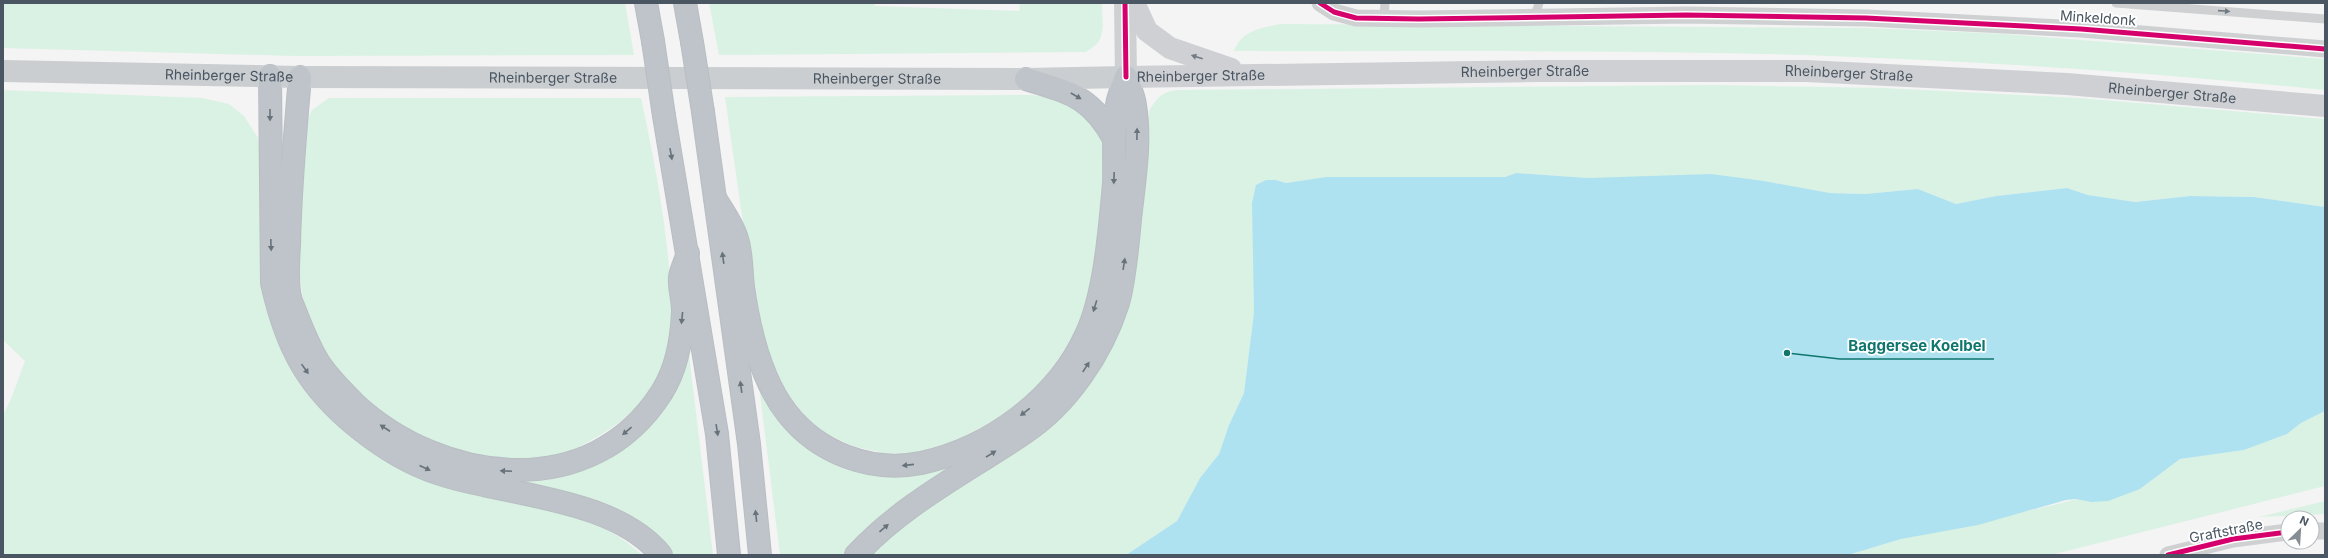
<svg xmlns="http://www.w3.org/2000/svg" width="2328" height="558" viewBox="0 0 2328 558" font-family="Inter,sans-serif">
	<rect width="100%" height="100%" fill="#f4f4f4"/>
	<g fill="#d9f2e3">
		<polygon points="3,3 625,3 634,55 297,56 3,48"/>
		<path d="M709,3H875V6L1019,11L1020,3H1102C1102,24 1108,42 1085,52L719,55Z"/>
		<path d="M1281,24L1868,28L2004,34L2325,59V90C2152,72 1978,61 1805,55C1615,49 1424,52 1234,51C1242,30 1261,28 1281,24Z"/>
		<path d="M1714,85L1884,88L2079,98L2325,119V207L2254,197L2190,196L2135,202L2088,195L2067,188L1996,196L1956,204L1918,189L1865,194L1830,193L1764,181L1588,178L1516,173L1505,177H1326L1286,183L1276,180L1254,312L1244,393L1229,425L1219,454L1200,478L1177,521L1126,555H870L884,540L937,500L1007,458L1040,434L1139,231L1149,111C1157,98 1161,92 1177,90Z"/>
		<path d="M3,90L202,98L229,104L244,116L258,138L261,155L260,248L263,280L306,389L560,510C593,522 616,531 642,555H3V415L11,399L25,361L3,340Z"/>
		<polygon points="1032,95 1064,99 1079,106 1106,142 1106,185 1089,301 1079,325 1061,355 1042,381 1008,413 952,443 908,454 883,453 856,447 830,436 810,421 792,400 782,383 767,353 754,299 725,97"/>
		<path d="M329,98H641C653,154 664,210 669,267C671,293 674,320 669,345C663,378 643,405 617,424C588,444 555,462 519,461C459,461 377,423 340,375C335,368 330,359 325,351C321,344 314,336 311,328C288,261 301,189 307,121L312,110Z"/>
		<polygon points="688,346 713,555 672,555 662,544 518,482 518,477 603,456"/>
		<polygon points="759,386 853,464 975,451 847,555 780,555"/>
		<polygon points="2325,411 2325,486 2051,555 1848,555 1901,539 2054,505 2077,499 2091,502 2140,489 2180,459 2244,450 2287,434 2301,423"/>
		<polygon points="2325,501 2325,514 2259,517"/>
	</g>
	<polygon fill="#aee2f0" points="1516,173 1588,178 1711,174 1764,181 1830,193 1865,194 1918,189 1956,204 1996,196 2067,188 2088,195 2135,202 2190,196 2254,197 2325,207 2325,411 2301,423 2287,434 2244,450 2180,459 2140,489 2108,501 2091,502 2076,499 2066,500 1978,525 1901,539 1848,555 1126,555 1177,521 1200,478 1219,454 1229,425 1244,393 1254,312 1252,203 1256,185 1266,180 1276,180 1286,183 1326,177 1505,177"/>
	<g fill="none" stroke-linecap="round" stroke-linejoin="round">
		<defs>
			<g id="motorway">
				<polyline points="646,3 653,41"/>
				<polyline points="685,3 692,42"/>
				<path d="M270,76L272,283C278,310 287,340 302,365C329,411 387,456 437,473C452,478 468,482 484,485C540,498 622,507 661,555"/>
				<path d="M300,77C295,133 290,189 289,246C288,262 286,285 291,301C299,321 307,344 319,363C328,377 343,392 355,404C442,484 591,504 662,392C677,368 682,338 683,311C683,299 679,288 680,277C681,269 686,260 688,253"/>
				<path d="M1026,79C1070,93 1091,96 1114,139"/>
				<polyline points="703,112 749,444 760,555"/>
				<polyline points="664,116 717,434 729,555"/>
				<path d="M715,198C722,210 732,223 736,236C742,251 741,271 743,287C749,329 760,379 787,413C818,453 871,473 921,463C990,448 1056,400 1086,335C1105,295 1110,228 1114,183C1115,157 1112,131 1117,105C1118,96 1123,86 1126,77"/>
				<path d="M856,555C904,503 967,472 1024,433C1068,404 1102,353 1118,303C1124,282 1128,242 1130,219C1134,182 1141,143 1135,105C1134,96 1129,86 1126,77"/>
			</g>
		</defs>
		<use href="#motorway" stroke="#b9bec3" stroke-width="24"/>
		<g stroke="#ced0d2" stroke-width="9">
			<polyline points="2116,3 2325,19"/>
			<polyline points="1535,16 1539,3"/>
			<polyline points="1384,18 1385,3"/>
		</g>
		<g stroke="#ced0d2" stroke-width="17">
			<polyline points="1320,3 1334,12 1356,18 1419,19 1686,15 1866,18 2081,29 2325,49"/>
			<polyline points="2312,531 2325,531"/>
			<polyline points="2168,555 2233,539 2288,532"/>
		</g>
		<polyline stroke="#ced0d2" stroke-width="22" points="1125,3 1126,77"/>
		<g stroke="#ced0d4" stroke-width="22">
			<polyline points="1134,3 1147,31 1170,48 1231,69"/>
			<path id="s1" d="M1126,77L1537,71H1806L2067,84L2325,106"/>
		</g>
		<path stroke="#caced1" stroke-width="22" id="s2" d="M3,71L300,77L1026,79L1126,77"/>
		<use href="#motorway" stroke="#bec4c9" stroke-width="22"/>
		<defs>
			<g id="motorway-bridge">
				<polyline points="653,41 664,116"/>
				<polyline points="692,42 703,112"/>
			</g>
		</defs>
		<use href="#motorway-bridge" stroke="#b9bec3" stroke-width="24" stroke-linecap="butt"/>
		<use href="#motorway-bridge" stroke="#bec4c9" stroke-width="22"/>
		<defs>
			<g id="cycleway">
				<polyline points="1125,3 1126,77"/>
				<polyline points="1320,3 1334,12 1356,18 1419,19 1686,15 1866,18 2081,29 2325,49"/>
				<polyline points="2168,555 2233,539 2288,532"/>
			</g>
		</defs>
		<use href="#cycleway" stroke="#fff" stroke-width="8"/>
		<use href="#cycleway" stroke="#d6006c" stroke-width="5"/>
	</g>
	<defs><path id="oneway-solid" d="M-6-.8H1V-3.2L6.5 0L1 3.2V.8H-6Z"/></defs>
	<use fill="#727b83" href="#oneway-solid" transform="translate(2224 11) rotate(4)"/>
	<use fill="#727b84" href="#oneway-solid" transform="translate(1197 57) rotate(-162)"/>
	<g fill="#67727b">
		<use href="#oneway-solid" transform="translate(1076 96) rotate(30)"/>
		<use href="#oneway-solid" transform="translate(270 115) rotate(90)"/>
		<use href="#oneway-solid" transform="translate(1137 134) rotate(-89)"/>
		<use href="#oneway-solid" transform="translate(671 154) rotate(80)"/>
		<use href="#oneway-solid" transform="translate(1114 178) rotate(92)"/>
		<use href="#oneway-solid" transform="translate(271 245) rotate(88)"/>
		<use href="#oneway-solid" transform="translate(723 258) rotate(-98)"/>
		<use href="#oneway-solid" transform="translate(1124 264) rotate(-81)"/>
		<use href="#oneway-solid" transform="translate(1095 306) rotate(107)"/>
		<use href="#oneway-solid" transform="translate(682 318) rotate(96)"/>
		<use href="#oneway-solid" transform="translate(1086 367) rotate(-57)"/>
		<use href="#oneway-solid" transform="translate(305 369) rotate(55)"/>
		<use href="#oneway-solid" transform="translate(741 387) rotate(-98)"/>
		<use href="#oneway-solid" transform="translate(1025 412) rotate(142)"/>
		<use href="#oneway-solid" transform="translate(385 428) rotate(-147)"/>
		<use href="#oneway-solid" transform="translate(717 430) rotate(81)"/>
		<use href="#oneway-solid" transform="translate(627 431) rotate(140)"/>
		<use href="#oneway-solid" transform="translate(991 454) rotate(-32)"/>
		<use href="#oneway-solid" transform="translate(908 465) rotate(174)"/>
		<use href="#oneway-solid" transform="translate(425 468) rotate(25)"/>
		<use href="#oneway-solid" transform="translate(506 471) rotate(-178)"/>
		<use href="#oneway-solid" transform="translate(756 516) rotate(-96)"/>
		<use href="#oneway-solid" transform="translate(884 528) rotate(-41)"/>
	</g>
	<g text-anchor="middle" stroke-width="3.5" stroke-linejoin="round" paint-order="stroke">
		<g font-size="14" fill="#4a5661" stroke="#fff">
			<text transform="translate(2098 18) rotate(4)" y="5">Minkeldonk</text>
			<text dy="5" stroke="none"><textPath href="#s1" startOffset="399">Rheinberger Straße</textPath></text>
			<text dy="5" stroke="none"><textPath href="#s1" startOffset="723">Rheinberger Straße</textPath></text>
			<text dy="5" stroke="none"><textPath href="#s2" startOffset="226">Rheinberger Straße</textPath></text>
			<text dy="5" stroke="none"><textPath href="#s1" startOffset="75">Rheinberger Straße</textPath></text>
			<text dy="5" stroke="none"><textPath href="#s2" startOffset="550">Rheinberger Straße</textPath></text>
			<text dy="5" stroke="none"><textPath href="#s2" startOffset="874">Rheinberger Straße</textPath></text>
			<text dy="5" stroke="none"><textPath href="#s1" startOffset="1047">Rheinberger Straße</textPath></text>
			<text transform="translate(2226 531) rotate(-11)" y="5">Graftstraße</text>
		</g>
	</g>
	<path fill="none" stroke="#0f766e" stroke-width="1.5" d="M1787 353L1840 359H1994"/>
	<circle fill="#0f766e" stroke="#fff" stroke-width="1.5" cx="1787" cy="353" r="4"/>
	<g font-size="15" text-anchor="middle" font-weight="bold" fill="#0f766e" stroke="#fff" stroke-width="3.5" stroke-linejoin="round" paint-order="stroke">
		<text x="1917" y="351">Baggersee Koelbel</text>
	</g>
	<rect width="2328" height="558" fill="none" stroke="#4a5661" stroke-width="8"/>
	<g transform="translate(2300 530) rotate(25)"><circle r="19" fill="#ffffff" stroke="#b7bbc0"/>
	<path d="M0-3L7 15L0 10L-7 15Z" fill="#868d94"/>
	<text y="-6" font-size="11" font-weight="bold" text-anchor="middle" fill="#4a5661">N</text>
	</g>
</svg>
